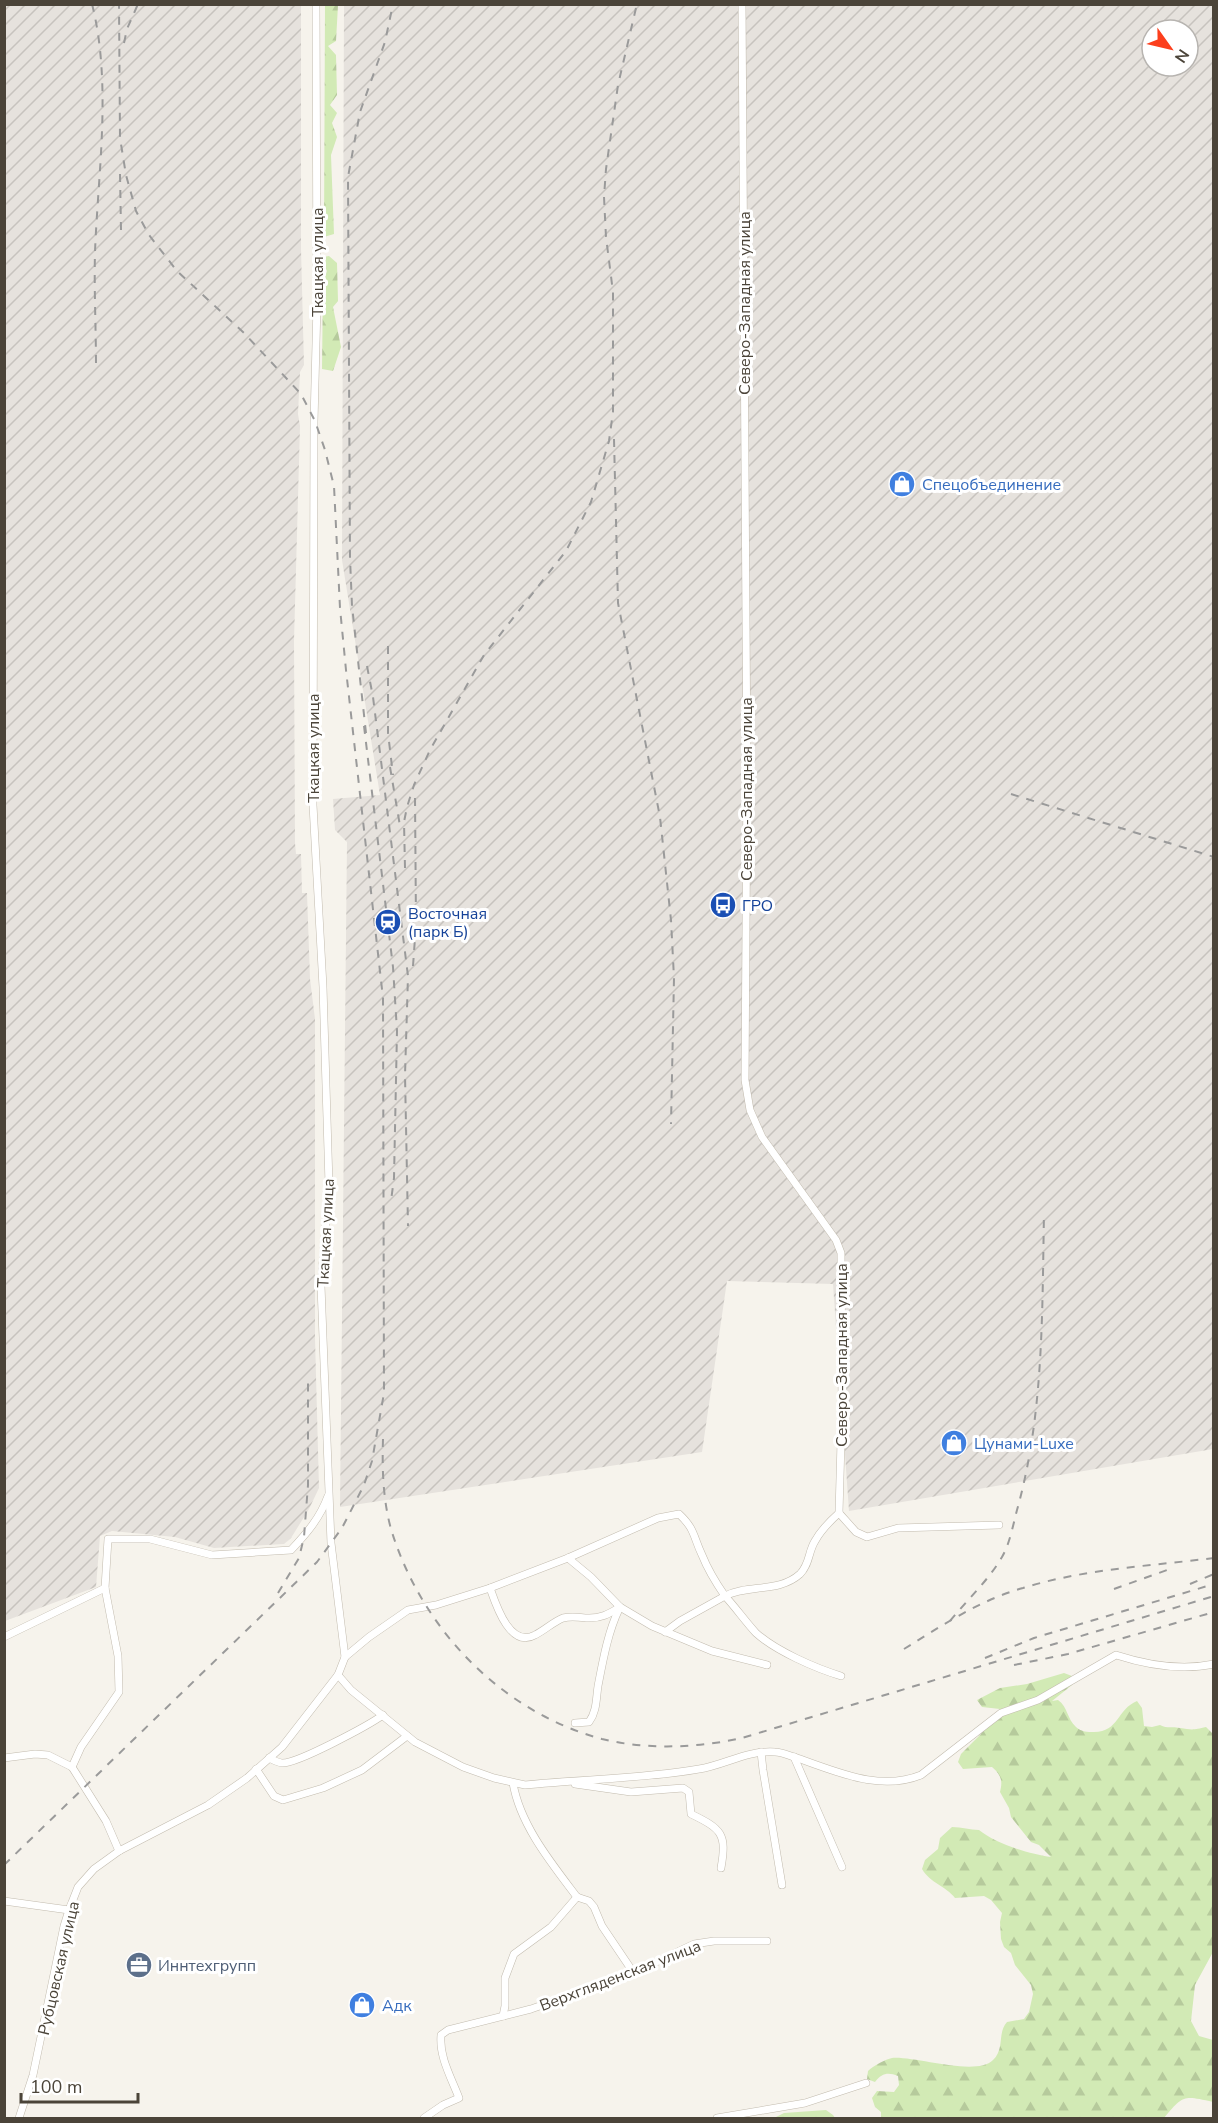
<svg xmlns="http://www.w3.org/2000/svg" width="1218" height="2123" viewBox="0 0 1218 2123" font-family="'Nunito Sans',sans-serif">
	<defs>
		<pattern id="industrial-furrows" width="10" height="10" patternUnits="userSpaceOnUse" patternTransform="scale(1.5)"><rect width="10" height="10" fill="#e6e2dd"/><path d="M-1 1l2-2M0 10L10 0M9 11l2-2" fill="none" stroke="#c7c3be"/></pattern>
		<pattern id="forest-firs" width="22" height="20" patternUnits="userSpaceOnUse" patternTransform="scale(1.5)"><rect width="22" height="20" fill="#d2eab5"/><path d="M5 1l3.5 6h-7zM16 11l3.5 6h-7z" fill="#b6ca9c"/></pattern>
	</defs>
	<rect width="100%" height="100%" fill="#f6f3ec"/>
	<g fill="url(#industrial-furrows)" fill-rule="evenodd">
		<polygon points="5,4 301,5 301,249 304,365 300,372 298,414 300,426 294,641 295,843 296,854 301,854 302,893 307,893 310,979 315,1019 315,1338 319,1488 309,1509 291,1538 284,1544 214,1548 175,1537 112,1531 100,1536 96,1587 5,1621"/>
		<path d="M344,5H1213V1449L849,1511L833,1284L727,1281L702,1452L340,1507L347,842L335,830L333,799L380,795L342,560ZM1152,30H1188V66H1152Z"/>
	</g>
	<g fill="url(#forest-firs)">
		<polygon points="325,5 338,5 336,41 328,46 336,55 337,95 330,105 337,113 332,123 337,137 331,155 334,234 324,237"/>
		<polygon points="329,256 337,263 338,301 333,307 341,347 333,371 322,369 323,283 327,271 323,263 323,257"/>
		<path d="M1064,1673L1072,1676V1685L1052,1701L1058,1700C1068,1707 1067,1719 1076,1727C1082,1732 1087,1732 1094,1732C1119,1732 1117,1709 1137,1701L1142,1708L1144,1726L1152,1727L1160,1725C1168,1729 1172,1726 1180,1728C1192,1730 1194,1730 1206,1727L1214,1735L1213,1952L1195,1985L1191,2021L1199,2036L1213,2040V2102C1184,2096 1184,2094 1164,2118H881V2112L875,2107L872,2098L877,2091L894,2092L899,2085L898,2076C888,2072 882,2073 875,2082L867,2079L868,2071C873,2066 886,2059 892,2058C916,2056 976,2077 993,2060C1005,2049 997,2033 1007,2022L1024,2019L1029,2012L1033,1994L1031,1985L1015,1965L1011,1953L1004,1947L1001,1939L1000,1922L1002,1913L991,1900L984,1896L955,1898C946,1886 930,1883 922,1869L925,1860L938,1849L940,1838L952,1827C962,1827 970,1830 979,1830C996,1844 1030,1854 1051,1857L1039,1845L1031,1842L1011,1817L1009,1808L1000,1792C1003,1780 1001,1775 992,1767L963,1769L958,1762L961,1754L981,1734L983,1725L1000,1709L982,1707L977,1700L1000,1688L1027,1684Z"/>
		<polygon points="826,2110 833,2115 835,2118 776,2118 776,2117 784,2113"/>
	</g>
	<g fill="none" stroke-linecap="round" stroke-linejoin="round">
		<defs>
			<g id="street">
				<polyline points="316,4 317,304 314,422 313,805 323,987 329,1184 321,1286 331,1543 345,1657"/>
				<polyline points="839,1513 856,1532 867,1537 898,1528 999,1525"/>
				<polyline points="568,1558 591,1577 620,1607 652,1626 712,1651 767,1665"/>
				<path d="M490,1588C496,1605 510,1649 535,1635C545,1630 553,1622 563,1618C571,1616 578,1617 586,1618C600,1619 609,1614 620,1607"/>
				<path d="M665,1632L680,1621L725,1596C736,1608 745,1621 756,1633C776,1651 815,1668 841,1676"/>
				<polyline points="4,1637 105,1588"/>
				<path d="M338,1675L351,1690L415,1742L463,1767L494,1778L525,1785C583,1779 642,1779 699,1769C725,1765 747,1750 775,1752C783,1752 789,1756 797,1758C836,1771 879,1792 921,1775L1001,1713L1038,1700L1116,1655C1147,1665 1181,1671 1214,1664"/>
				<path d="M575,1723L589,1722C597,1711 596,1699 598,1686C603,1660 608,1632 619,1609"/>
				<polyline points="761,1752 763,1770 782,1885"/>
				<polyline points="794,1757 842,1867"/>
				<polyline points="4,1758 35,1754 48,1755 72,1767 106,1821 119,1851"/>
				<path d="M269,1758C273,1760 279,1763 282,1763C297,1764 369,1725 383,1715"/>
				<path d="M72,1767L81,1747L119,1692L118,1656L105,1588L108,1539H150L212,1555L291,1550C307,1533 320,1518 328,1496"/>
				<polyline points="256,1769 274,1796 283,1800 323,1788 362,1770 407,1736"/>
				<path d="M513,1783C520,1825 552,1864 577,1897"/>
				<path d="M575,1784L631,1792L683,1788L689,1792L691,1814C722,1829 727,1834 721,1868"/>
				<polyline points="577,1897 589,1901 594,1907 602,1926 629,1966 631,1974"/>
				<polyline points="4,1901 69,1910"/>
				<polyline points="503,2016 505,2006 505,1978 514,1954 551,1927 577,1897"/>
				<path d="M19,2118L33,2075L64,1926L69,1910L78,1887L94,1869L119,1851L208,1805L247,1778L282,1747L338,1675L345,1657L369,1637L408,1610L436,1605L490,1588L568,1558L658,1518L679,1514C695,1529 693,1536 702,1555C708,1570 716,1583 725,1596C748,1584 779,1593 800,1574C810,1564 808,1552 815,1541C821,1530 830,1521 839,1513L842,1406L841,1253L836,1240L762,1137L750,1110L745,1080L747,775L742,4"/>
				<path d="M424,2118L443,2105L459,2098C451,2077 439,2057 441,2035L448,2030L531,2009L631,1974L694,1944L714,1941H767"/>
				<polyline points="717,2118 805,2103 866,2083"/>
			</g>
		</defs>
		<use href="#street" stroke="#c2bbae" stroke-width="8"/>
		<use href="#street" stroke="#fff" stroke-width="7"/>
		<g stroke="#9a9a9a" stroke-width="2" stroke-dasharray="8 8" stroke-linecap="butt">
			<path d="M92,4C112,83 98,172 95,252C94,290 96,328 96,367"/>
			<polyline points="124,43 127,29 138,4"/>
			<polyline points="120,174 121,230"/>
			<polyline points="614,439 618,603 660,817 671,920 674,978 671,1124"/>
			<polyline points="388,646 388,733 393,775"/>
			<polyline points="367,666 373,697 408,976 405,1075 408,1226"/>
			<polyline points="364,726 393,967 397,1031 394,1178 391,1201"/>
			<polyline points="366,733 352,606 350,558 348,177 360,112 385,42 393,4"/>
			<polyline points="390,767 400,826"/>
			<polyline points="1011,794 1214,857"/>
			<polyline points="405,868 404,822 407,807 414,785 430,750 484,655 566,551 591,502 609,441 613,412 613,292 606,237 604,197 606,169 618,85 636,8"/>
			<polyline points="413,966 416,924 415,798"/>
			<path d="M383,1439C382,1469 383,1500 391,1529C421,1628 501,1712 602,1739C647,1750 697,1748 742,1738L1214,1596"/>
			<polyline points="1190,1584 1214,1574"/>
			<polyline points="1114,1589 1170,1569"/>
			<polyline points="278,1593 299,1558 304,1537 308,1485 308,1381"/>
			<path d="M950,1621C967,1600 988,1581 1002,1557C1010,1543 1013,1525 1017,1510C1044,1414 1042,1312 1044,1214"/>
			<path d="M904,1649C941,1626 980,1600 1023,1588C1084,1569 1150,1566 1214,1558"/>
			<polyline points="985,1658 1034,1638 1214,1584"/>
			<polyline points="1014,1665 1068,1654 1214,1612"/>
			<polyline points="4,1865 317,1562 342,1528 364,1485 372,1461 384,1393 383,998 346,670 340,608 334,486 325,450 315,421 301,394 244,333 177,271 149,235 136,211 126,175 120,138 119,4"/>
		</g>
	</g>
	<defs>
		<symbol id="shop-disc" viewBox="-11 -11 22 22"><circle r="9.5" fill="#3f7fe0" stroke="#fff"/><path d="M-5-2.5h2.3a2.7 3.5 0 0 1 5.4 0H5L5.5 6h-11ZM-1.5-2.5h3a1.5 2.3 0 0 0-3 0Z" fill="#fff"/></symbol>
		<symbol id="bus-disc" viewBox="-11 -11 22 22"><circle r="9.5" fill="#1a4fb4" stroke="#fff"/><path d="M-5-6H5V4H4V6H2V4H-2V6H-4V4H-5ZM-3.5-4V0h7V-4ZM-3.5 1.2v1.5H-2V1.2ZM2 1.2v1.5H3.5V1.2Z" fill="#fff"/></symbol>
		<symbol id="station-disc" viewBox="-11 -11 22 22"><circle r="9.5" fill="#1a4fb4" stroke="#fff"/><path d="M-3-6H3Q5-6 5-4V2Q5 4 3 4L4.5 6H3L1.5 4h-3L-3 6H-4.5L-3 4Q-5 4-5 2V-4Q-5-6-3-6ZM-3.5-4v3h7v-3ZM-3.5 1v1.5H-2V1ZM2 1v1.5H3.5V1Z" fill="#fff"/></symbol>
		<symbol id="office-disc" viewBox="-11 -11 22 22"><circle r="9.5" fill="#5c6f8a" stroke="#fff"/><path d="M-6-3h4V-5.5h4V-3h4V5H-6ZM-1-4.5V-3h2v-1.5ZM-6 0V1H6V0Z" fill="#fff"/></symbol>
	</defs>
	<g fill-rule="evenodd">
		<use href="#shop-disc" x="887" y="469" width="30" height="30"/>
		<use href="#bus-disc" x="708" y="890" width="30" height="30"/>
		<use href="#station-disc" x="373" y="907" width="30" height="30"/>
		<use href="#shop-disc" x="939" y="1428" width="30" height="30"/>
		<use href="#office-disc" x="124" y="1950" width="30" height="30"/>
		<use href="#shop-disc" x="347" y="1990" width="30" height="30"/>
	</g>
	<g text-anchor="middle" stroke-width="6" stroke-linejoin="round" paint-order="stroke">
		<g font-size="16" fill="#4b4439" stroke="#fff">
			<text transform="translate(317 262) rotate(-90)" y="6">Ткацкая улица</text>
			<text transform="translate(744 303) rotate(-90)" y="6">Северо-Западная улица</text>
			<text transform="translate(313 748) rotate(-90)" y="6">Ткацкая улица</text>
			<text transform="translate(746 789) rotate(-90)" y="6">Северо-Западная улица</text>
			<text transform="translate(325 1233) rotate(-87)" y="6">Ткацкая улица</text>
			<text transform="translate(841 1355) rotate(-90)" y="6">Северо-Западная улица</text>
			<text transform="translate(58 1968) rotate(-77)" y="6">Рубцовская улица</text>
			<text transform="translate(620 1975) rotate(-21)" y="6">Верхгляденская улица</text>
		</g>
		<g font-size="16" fill="#366cbe" stroke="#fff" text-anchor="start">
			<text x="922" y="490">Спецобъединение</text>
			<text x="974" y="1449">Цунами-Luxe</text>
			<text x="382" y="2011">Адк</text>
		</g>
		<g font-size="16" fill="#164399" stroke="#fff" text-anchor="start">
			<text x="742" y="911">ГРО</text>
			<text x="408" y="919">Восточная<tspan x="408" dy="18">(парк Б)</tspan></text>
		</g>
		<g font-size="16" fill="#4e5e75" stroke="#fff" text-anchor="start">
			<text x="158" y="1971">Иннтехгрупп</text>
		</g>
	</g>
	<rect width="1218" height="2123" fill="none" stroke="#4b4439" stroke-width="12"/>
	<g transform="translate(1170 48) rotate(124)"><circle r="28" fill="#ffffff" stroke="#b7b4b0" stroke-width="1.5"/>
	<path d="M0-4.5L10 22L0 15L-10 22Z" fill="#fc3f1d"/>
	<text y="-9" font-size="16" font-weight="bold" text-anchor="middle" fill="#4b4439">N</text>
	</g>
	<path d="M21 2093v9h117v-9" fill="none" stroke="#4b4439" stroke-width="3"/>
	<text x="30" y="2093" font-size="18" fill="#4b4439" stroke="#ffffff" stroke-width="4.5" paint-order="stroke">100 m</text>
</svg>
